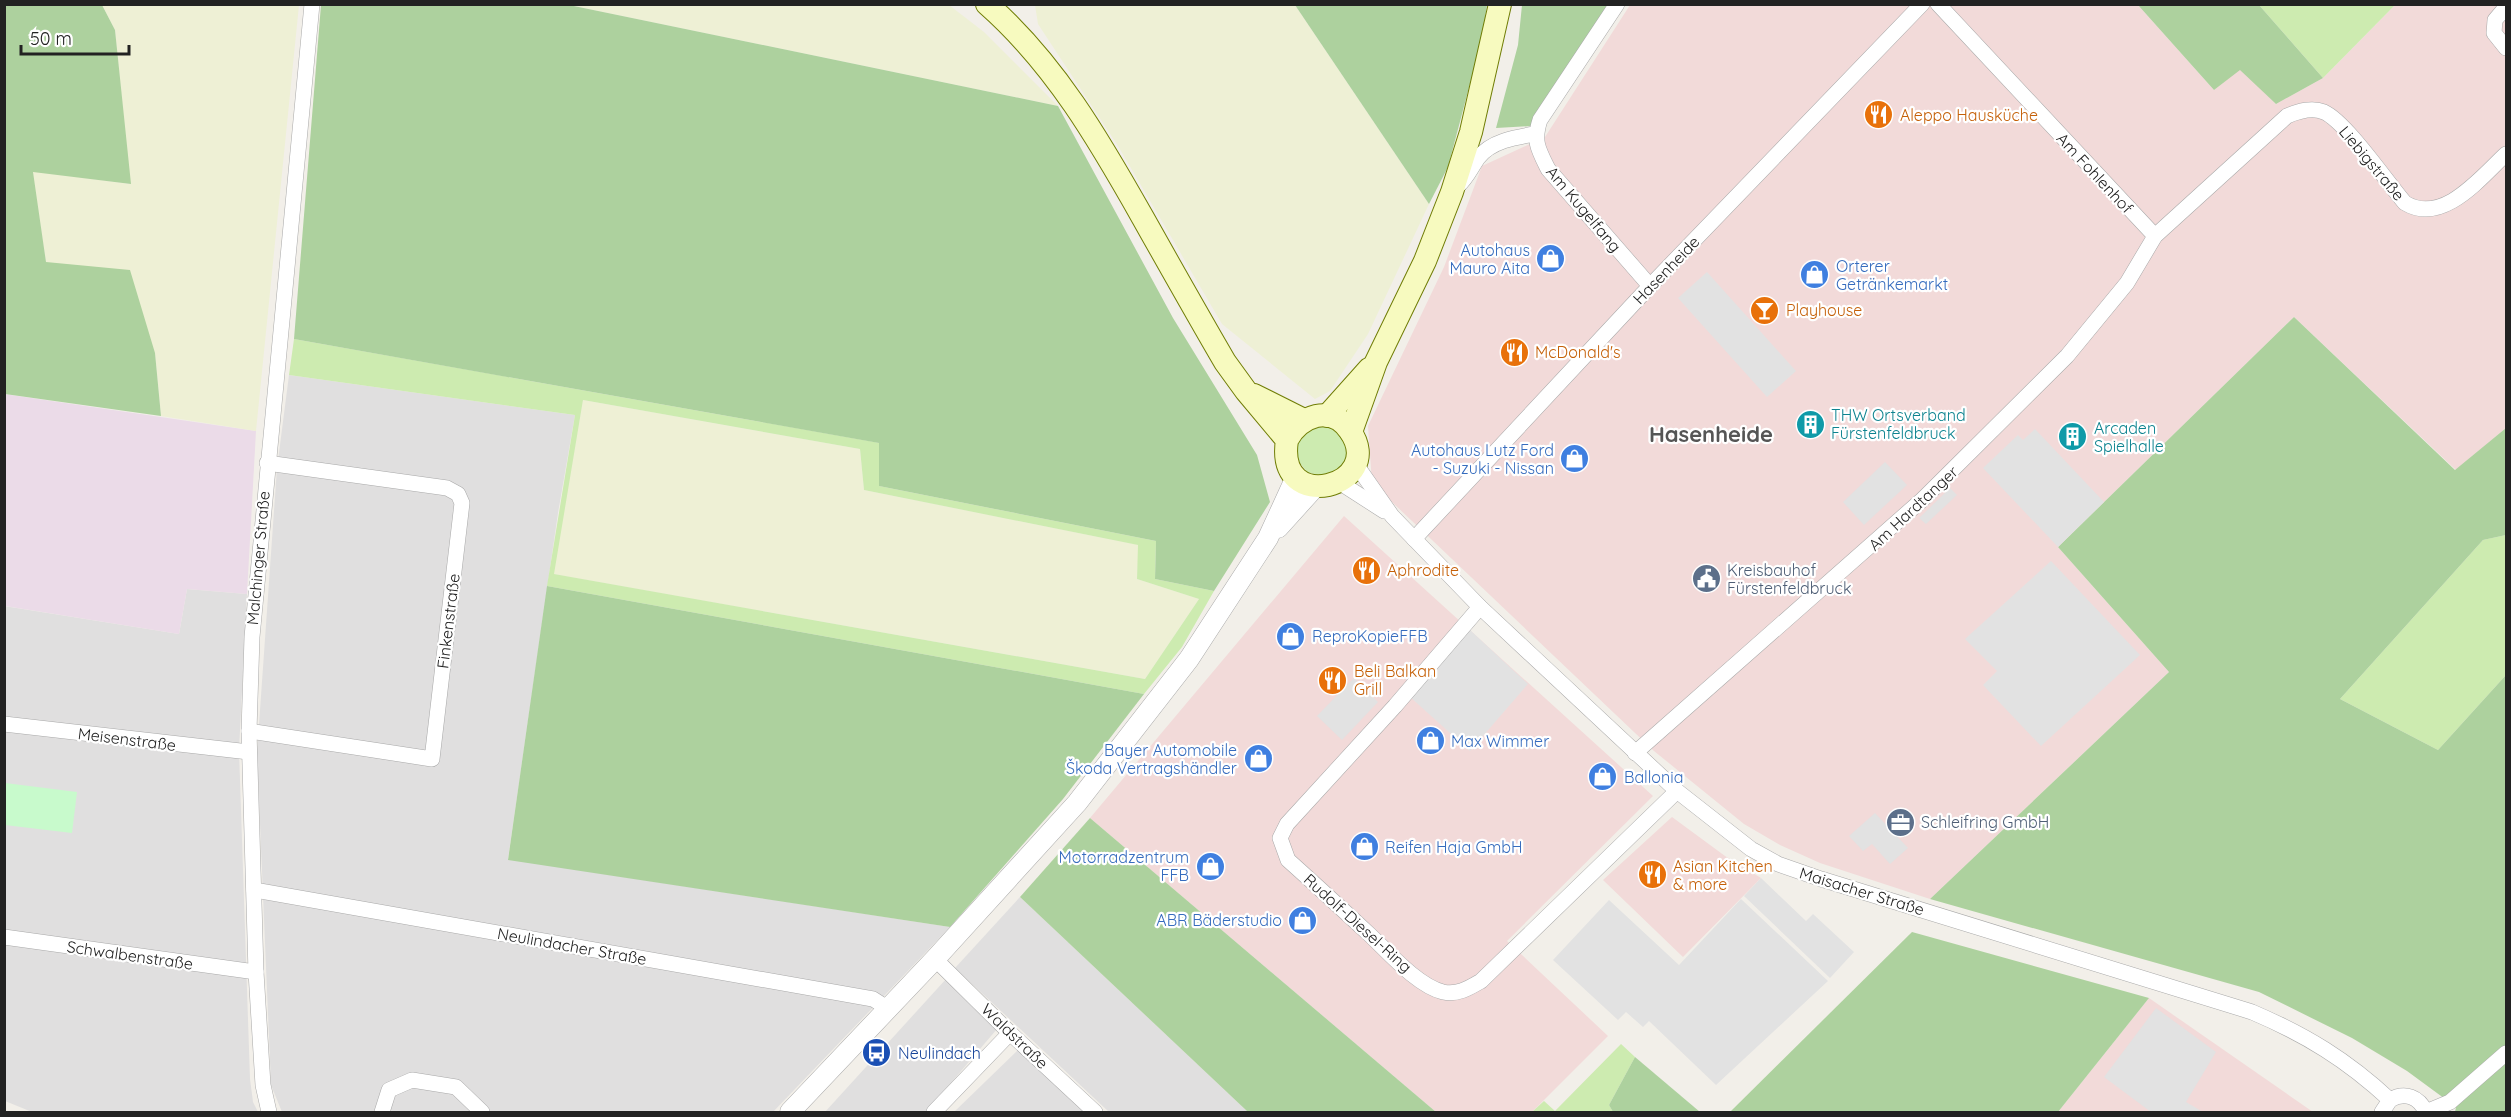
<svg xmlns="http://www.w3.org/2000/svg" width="2511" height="1117" viewBox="0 0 2511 1117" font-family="Quicksand,sans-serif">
	<rect width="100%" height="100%" fill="#f2efe9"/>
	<g fill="#e0dfdf">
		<polygon points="289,375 575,415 558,513 508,859 950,927 773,1112 282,1112 271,1085 257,753 277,468"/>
		<polygon points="187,589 247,594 239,750 250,1079 253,1102 258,1112 32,1112 5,1101 4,606 179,634"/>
		<polygon points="1020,897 1248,1112 1109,1112 955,968"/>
		<polygon points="947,978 997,1029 926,1112 825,1112"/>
		<polygon points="1021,1047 1091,1112 954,1112"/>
	</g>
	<g fill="#f2dad9">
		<polygon points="1630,5 2138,5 2214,90 2240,69 2276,104 2323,78 2395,5 2506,5 2506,428 2456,470 2294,317 2058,547 2169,672 1930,899 1820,863 1780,845 1744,824 1654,751 1372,483 1368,426 1444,267 1482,166 1545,137"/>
		<polygon points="1344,516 1653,796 1507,941 1608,1036 1532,1112 1436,1112 1090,818"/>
		<polygon points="1672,817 1725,856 1761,878 1683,957 1603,880"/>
		<polygon points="2149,998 2313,1112 2058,1112"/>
	</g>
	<polygon fill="#ebdbe8" points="4,394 256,431 247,594 187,589 179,634 5,606"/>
	<g fill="#eef0d5">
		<polygon points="102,5 299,5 256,431 161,416 155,353 46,262 32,171 130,184 115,30"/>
		<polygon points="569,5 949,5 984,32 1058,106"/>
		<polygon points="1035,5 1295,5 1429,204 1368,334 1330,391 1315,399 1222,324 1118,146 1038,24"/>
		<polygon points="583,400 860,449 864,490 1139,545 1137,579 1199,599 1145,679 553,574"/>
	</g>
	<g fill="#cdebb0" fill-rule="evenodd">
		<polygon points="2259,5 2395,5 2323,78"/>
		<path d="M294,339L880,443L879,486L1156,541L1155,579L1214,591L1182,647L1144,694L547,586L575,415L289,375ZM583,400L860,449L864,490L1138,545L1137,579L1199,599L1145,679L554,574Z"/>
		<polygon points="1326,423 1347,438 1346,464 1324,477 1307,472 1296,458 1297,440 1302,432"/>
		<polygon points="2506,535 2506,675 2438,750 2340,699 2483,540"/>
		<polygon points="1621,1044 1635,1057 1609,1105 1613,1112 1532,1112 1544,1101 1555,1111"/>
	</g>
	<g fill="#add19e">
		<polygon points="5,4 102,5 115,30 131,184 33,172 46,262 130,270 155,353 161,416 5,394"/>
		<polygon points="321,5 569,5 1058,106 1173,318 1257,455 1270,502 1214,591 1155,579 1156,541 879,486 879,443 294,339"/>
		<polygon points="1295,5 1487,5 1482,38 1448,167 1429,204"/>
		<polygon points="1522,5 1610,5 1532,126 1496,128 1518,45"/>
		<polygon points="2138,5 2259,5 2323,78 2276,104 2240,70 2214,90"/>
		<polygon points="2294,317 2455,470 2506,428 2506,535 2483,540 2340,699 2438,750 2506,675 2506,1112 2455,1112 2456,1107 2407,1071 2352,1038 2259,992 1930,899 2169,672 2058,547"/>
		<polygon points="547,586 1144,694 1063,799 950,927 508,860"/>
		<polygon points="1090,818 1436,1112 1248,1112 1020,897"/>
		<polygon points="1912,932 2149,998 2058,1112 1730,1112"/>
		<polygon points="1635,1057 1700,1112 1613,1112 1609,1105"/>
	</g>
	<polygon fill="#c8facc" points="5,783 77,792 72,833 5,825"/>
	<g fill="#e2e2e2">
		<polygon points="1707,272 1796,371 1767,397 1678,298"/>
		<polygon points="2035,429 2104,502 2058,547 1983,468 2018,435 2023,440"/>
		<polygon points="1885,462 1907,485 1864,525 1843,502"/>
		<polygon points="1950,488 1957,495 1926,524 1919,518"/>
		<polygon points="2051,561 2140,655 2041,746 1983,685 1997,671 1965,639"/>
		<polygon points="1470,630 1528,684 1470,751 1409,696"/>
		<polygon points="1354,678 1378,702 1342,740 1317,716"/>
		<polygon points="1875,813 1908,848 1890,864 1872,844 1863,851 1849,836"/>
		<polygon points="1761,878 1806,921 1813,914 1854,952 1830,978 1744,896"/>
		<polygon points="1741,899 1828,981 1716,1085 1649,1021 1643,1027 1626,1012 1618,1020 1553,960 1609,900 1679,965"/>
		<polygon points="2156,1008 2216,1052 2186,1102 2203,1112 2151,1112 2104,1077"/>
	</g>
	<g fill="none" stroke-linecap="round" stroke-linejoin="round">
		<defs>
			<g id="minor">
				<path d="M1617,4L1540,120C1533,141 1538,149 1548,169L1650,286"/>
				<polyline points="1938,4 2155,236"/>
				<polyline points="2506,7 2495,20 2494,33 2506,48"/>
				<path d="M1458,186C1467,178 1471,168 1478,158C1491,141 1516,137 1535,134"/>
				<path d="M1355,463L1392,516L1480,607L1677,791L1751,849L1778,864L1821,879L2252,1012C2306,1035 2347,1060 2390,1100"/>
				<polyline points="1339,482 1384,511"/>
				<polyline points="1414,539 1650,286 1922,4"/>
				<path d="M1480,607L1395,706L1287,824L1280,838L1288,860C1316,885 1343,910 1370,935C1389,953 1418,986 1443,992C1458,995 1469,988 1481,981L1677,791"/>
				<polyline points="4,724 249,752"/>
				<polyline points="249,731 432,759 462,503 458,494 447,488 267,463"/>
				<path d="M1635,753L1923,499L2067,356L2127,283L2155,236L2287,116C2299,111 2312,107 2324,112C2346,122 2387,182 2405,203C2443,226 2481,177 2506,154"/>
				<polyline points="254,890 873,999 887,1008"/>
				<polyline points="4,937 256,972"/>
				<polyline points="935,959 1010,1033 1095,1112"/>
				<polyline points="269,1112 263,1085 256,972 249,731 252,637 312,4"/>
				<polyline points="382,1112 389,1090 412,1080 456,1087 482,1112"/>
				<polyline points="934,1112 1010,1033"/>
				<path d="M2382,1112L2390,1100C2405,1091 2419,1097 2426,1112"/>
				<polyline points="2426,1112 2450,1102 2506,1053"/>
			</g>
			<g id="tertiary">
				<polyline points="1278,528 1316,486"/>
				<polyline points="790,1112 935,959 1077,803 1189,659 1268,538 1296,477"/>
			</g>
			<g id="secondary">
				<path d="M987,4C1055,64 1099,140 1143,218C1170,266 1197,314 1225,362L1246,391L1287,440C1275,517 1388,486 1350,431C1332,403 1299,416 1287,440"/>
				<polyline points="1254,395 1304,420"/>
				<polyline points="1327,416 1369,369"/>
				<polyline points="1351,432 1376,362 1425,261 1452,192 1471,132 1500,4"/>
			</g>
		</defs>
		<use href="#minor" stroke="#a9a9a9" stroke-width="16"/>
		<use href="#tertiary" stroke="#a9a9a9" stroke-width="21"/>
		<use href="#secondary" stroke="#707d05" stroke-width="24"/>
		<use href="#minor" stroke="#fff" stroke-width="15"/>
		<use href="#tertiary" stroke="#fff" stroke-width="20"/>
		<use href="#secondary" stroke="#f7fabf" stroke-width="22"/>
	</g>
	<defs>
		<symbol id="restaurant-disc" viewBox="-11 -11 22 22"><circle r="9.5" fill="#e8710a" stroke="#fff"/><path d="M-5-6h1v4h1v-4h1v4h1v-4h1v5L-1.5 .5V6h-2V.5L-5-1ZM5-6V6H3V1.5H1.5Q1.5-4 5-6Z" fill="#fff"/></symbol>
		<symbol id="shop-disc" viewBox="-11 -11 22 22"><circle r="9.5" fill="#3f7fe0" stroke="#fff"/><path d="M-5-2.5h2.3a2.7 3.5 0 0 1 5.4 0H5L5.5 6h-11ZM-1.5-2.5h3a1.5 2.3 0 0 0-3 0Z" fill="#fff"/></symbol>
		<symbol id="bar-disc" viewBox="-11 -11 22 22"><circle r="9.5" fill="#e8710a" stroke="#fff"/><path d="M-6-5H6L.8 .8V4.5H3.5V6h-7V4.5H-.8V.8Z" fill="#fff"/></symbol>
		<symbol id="building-disc" viewBox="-11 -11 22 22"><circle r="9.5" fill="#0f9aa8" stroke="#fff"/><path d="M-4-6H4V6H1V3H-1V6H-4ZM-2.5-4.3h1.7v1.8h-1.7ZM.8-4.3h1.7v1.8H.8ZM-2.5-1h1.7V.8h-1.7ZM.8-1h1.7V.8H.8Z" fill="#fff"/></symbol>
		<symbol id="civic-disc" viewBox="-11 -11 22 22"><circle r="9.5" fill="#5c6f8a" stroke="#fff"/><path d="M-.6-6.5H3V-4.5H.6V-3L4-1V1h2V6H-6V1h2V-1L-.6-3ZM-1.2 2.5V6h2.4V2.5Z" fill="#fff"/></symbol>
		<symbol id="office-disc" viewBox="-11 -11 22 22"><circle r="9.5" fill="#5c6f8a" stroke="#fff"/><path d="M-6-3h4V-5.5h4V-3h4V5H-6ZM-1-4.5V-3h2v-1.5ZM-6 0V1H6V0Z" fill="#fff"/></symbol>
		<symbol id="bus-disc" viewBox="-11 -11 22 22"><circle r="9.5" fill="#1a4fb4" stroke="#fff"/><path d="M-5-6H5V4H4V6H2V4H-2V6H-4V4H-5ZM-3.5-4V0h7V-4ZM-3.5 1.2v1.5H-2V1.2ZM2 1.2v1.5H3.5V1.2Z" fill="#fff"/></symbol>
	</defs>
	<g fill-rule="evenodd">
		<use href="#restaurant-disc" x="1862" y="98" width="33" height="33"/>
		<use href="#shop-disc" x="1534" y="242" width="33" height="33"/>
		<use href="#shop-disc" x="1798" y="258" width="33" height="33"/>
		<use href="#bar-disc" x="1748" y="294" width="33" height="33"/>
		<use href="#restaurant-disc" x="1498" y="336" width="33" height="33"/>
		<use href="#building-disc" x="1794" y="408" width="33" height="33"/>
		<use href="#building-disc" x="2056" y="420" width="33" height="33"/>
		<use href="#shop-disc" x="1558" y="442" width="33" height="33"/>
		<use href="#restaurant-disc" x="1350" y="554" width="33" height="33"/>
		<use href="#civic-disc" x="1690" y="562" width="33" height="33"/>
		<use href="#shop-disc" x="1274" y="620" width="33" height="33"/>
		<use href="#restaurant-disc" x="1316" y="664" width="33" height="33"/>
		<use href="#shop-disc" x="1414" y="724" width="33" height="33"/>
		<use href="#shop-disc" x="1242" y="742" width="33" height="33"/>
		<use href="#shop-disc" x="1586" y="760" width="33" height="33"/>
		<use href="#office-disc" x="1884" y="806" width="33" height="33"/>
		<use href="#shop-disc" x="1348" y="830" width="33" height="33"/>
		<use href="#shop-disc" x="1194" y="850" width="33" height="33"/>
		<use href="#restaurant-disc" x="1636" y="858" width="33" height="33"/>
		<use href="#shop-disc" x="1286" y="904" width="33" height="33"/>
		<use href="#bus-disc" x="860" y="1036" width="33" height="33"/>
	</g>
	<g text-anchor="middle" stroke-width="4.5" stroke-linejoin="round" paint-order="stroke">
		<g font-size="16" fill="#c56008" stroke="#fff" text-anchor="start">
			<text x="1900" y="121">Aleppo Hausküche</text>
			<text x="1786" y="316">Playhouse</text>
			<text x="1535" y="358">McDonald's</text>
			<text x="1387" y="576">Aphrodite</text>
			<text x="1354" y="677">Beli Balkan<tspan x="1354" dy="18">Grill</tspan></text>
			<text x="1673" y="872">Asian Kitchen<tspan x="1673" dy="18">&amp; more</tspan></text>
		</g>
		<g font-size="16" fill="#222" stroke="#fff">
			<text transform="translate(2372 163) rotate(50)" y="6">Liebigstraße</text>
			<text transform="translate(2095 173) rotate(47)" y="6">Am Fohlenhof</text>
			<text transform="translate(1584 209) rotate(50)" y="6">Am Kugelfang</text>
			<text transform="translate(1666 270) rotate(-46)" y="6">Hasenheide</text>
			<text transform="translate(1913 508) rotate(-43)" y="6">Am Hardtanger</text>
			<text transform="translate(258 558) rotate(-85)" y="6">Malchinger Straße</text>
			<text transform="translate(448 621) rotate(-83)" y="6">Finkenstraße</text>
			<text transform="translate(127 739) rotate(7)" y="6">Meisenstraße</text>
			<text transform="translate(1862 891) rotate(17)" y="6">Maisacher Straße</text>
			<text transform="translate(1358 923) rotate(42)" y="6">Rudolf-Diesel-Ring</text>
			<text transform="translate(572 946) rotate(10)" y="6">Neulindacher Straße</text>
			<text transform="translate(130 955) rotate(8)" y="6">Schwalbenstraße</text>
			<text transform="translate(1015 1036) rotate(44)" y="6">Waldstraße</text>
		</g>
		<g font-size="16" fill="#366cbe" stroke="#fff" text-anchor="end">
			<text x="1530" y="256">Autohaus<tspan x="1530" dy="18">Mauro Aita</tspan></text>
			<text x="1836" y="272" text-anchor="start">Orterer<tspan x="1836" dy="18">Getränkemarkt</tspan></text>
			<text x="1554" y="456">Autohaus Lutz Ford<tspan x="1554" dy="18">- Suzuki - Nissan</tspan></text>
			<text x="1312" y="642" text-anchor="start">ReproKopieFFB</text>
			<text x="1451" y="747" text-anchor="start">Max Wimmer</text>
			<text x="1237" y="756">Bayer Automobile<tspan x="1237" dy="18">Škoda Vertragshändler</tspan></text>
			<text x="1624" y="783" text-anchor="start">Ballonia</text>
			<text x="1385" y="853" text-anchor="start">Reifen Haja GmbH</text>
			<text x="1189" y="863">Motorradzentrum<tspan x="1189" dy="18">FFB</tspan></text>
			<text x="1282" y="926">ABR Bäderstudio</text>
		</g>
		<g font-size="16" fill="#0d838f" stroke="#fff" text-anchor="start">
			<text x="1831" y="421">THW Ortsverband<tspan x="1831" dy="18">Fürstenfeldbruck</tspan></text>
			<text x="2094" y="434">Arcaden<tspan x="2094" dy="18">Spielhalle</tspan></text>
		</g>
		<g font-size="16" fill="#4e5e75" stroke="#fff" text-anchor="start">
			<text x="1727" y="576">Kreisbauhof<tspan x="1727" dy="18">Fürstenfeldbruck</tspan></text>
			<text x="1921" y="828">Schleifring GmbH</text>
		</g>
		<g font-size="16" fill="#164399" stroke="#fff" text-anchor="start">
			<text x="898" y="1059">Neulindach</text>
		</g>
		<g font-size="22" font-weight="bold" fill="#555" stroke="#fff">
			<text x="1711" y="442">Hasenheide</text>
		</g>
	</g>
	<rect width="2511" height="1117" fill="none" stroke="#222222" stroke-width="12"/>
	<path d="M21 45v9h108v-9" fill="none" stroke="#222222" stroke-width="3"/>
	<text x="30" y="45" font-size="18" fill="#222222" stroke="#ffffff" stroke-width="4.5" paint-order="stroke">50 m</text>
</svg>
